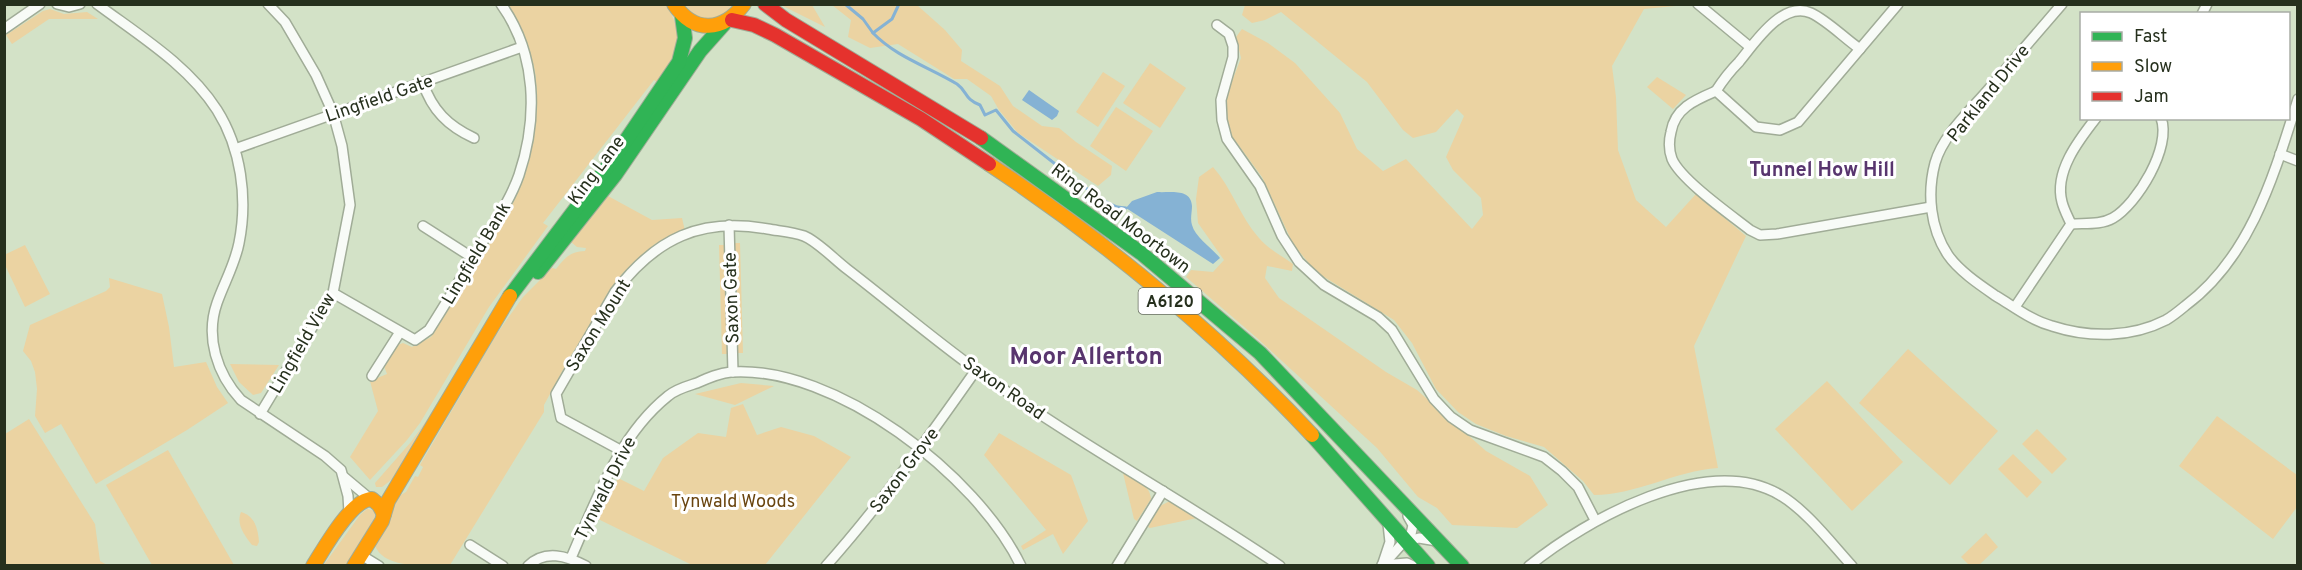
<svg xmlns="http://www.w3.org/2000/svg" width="2302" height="570" viewBox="0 0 2302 570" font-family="Overpass,sans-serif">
	<rect width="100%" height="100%" fill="#d3e2c7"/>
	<g fill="#ebd3a2">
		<path d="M507,5H667C686,43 680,49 658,83L654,80L543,223L548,226L489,307L420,423L407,440L370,480L350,457L378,411L370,381L387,374L384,366L395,346L403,343L412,347L431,337C458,293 490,246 514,201C529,171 542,100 534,67C529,47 519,21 507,5Z"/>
		<path d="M682,5H736C715,21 702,26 682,5Z"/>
		<polygon points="781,5 812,5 825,27"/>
		<polygon points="832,5 917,5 945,30 962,50 961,61 1000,86 1013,106 1042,126 1059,128 1076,142 1112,166 1111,175 1098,186 1018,133 999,110 991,96 967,79 954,79 898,44 870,48 848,37 851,20"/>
		<path d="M1245,5H1686L1644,9L1612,66L1616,97L1618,150L1636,200L1666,227L1696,194L1746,236L1694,346L1718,468C1675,471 1636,495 1594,495L1583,481L1544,447L1506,436L1476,424L1458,412L1436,389L1412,343L1394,320L1316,272L1293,244L1262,177L1231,135L1227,123V94L1241,58L1236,37L1242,29L1268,43L1295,63L1340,113L1357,149L1383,171L1406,159L1472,229L1483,215L1481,198L1453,170L1446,157L1464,116L1457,109L1436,132L1413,138L1403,130L1367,82L1281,12L1265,20L1252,23L1242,15Z"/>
		<polygon points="50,9 64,14 87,12 98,19 49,19 12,44 6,35 43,11"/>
		<polygon points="1150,63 1186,88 1160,128 1123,103"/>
		<polygon points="1103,72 1125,86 1098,127 1076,112"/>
		<polygon points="1657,77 1686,95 1673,109 1647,87"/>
		<polygon points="1116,107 1153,131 1126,171 1090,146"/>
		<path d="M1213,167C1232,188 1240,217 1259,238C1267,248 1282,256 1293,264L1292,271L1267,266L1265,278L1279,298L1386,372L1417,390L1486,451L1530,476L1548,505L1517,528L1452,525L1437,508L1418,497L1377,448L1257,338L1186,277L1191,270L1213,272L1224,260L1198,223L1196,199L1199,177Z"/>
		<path d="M608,196L652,220L682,218L685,231L655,244L622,274L570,357L544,405V412L450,565C425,565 382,570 374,543L395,498L406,492L415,476L418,477L423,467L420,465L496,335L523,297L552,268L556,269C565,258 569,252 585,251L586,248L577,247L571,242L576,233Z"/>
		<polygon points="734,243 740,243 743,353 736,353"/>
		<polygon points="25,245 50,294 25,307 5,265 4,255"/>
		<polygon points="719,245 725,245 728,354 722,354"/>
		<polygon points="109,278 162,294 169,327 174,367 206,362 217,387 228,403 187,430 96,484 61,424 45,433 35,416 37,389 35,372 31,361 23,351 30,325 106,291 110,287"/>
		<polygon points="508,287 509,288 395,477 382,487 376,487 375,483 411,442 426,421"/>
		<polygon points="1908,349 1998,431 1950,485 1859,403"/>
		<polygon points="230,364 279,365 261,393 253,395 239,382"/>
		<polygon points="1827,381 1903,462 1852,511 1775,429"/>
		<polygon points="741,383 774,386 735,405 695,394"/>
		<polygon points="743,404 757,435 781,427 814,436 851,457 765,565 692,565 598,519 618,478 644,491 663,458 698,433 726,437 731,408"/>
		<polygon points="2217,416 2297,475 2297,507 2273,539 2179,466"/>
		<polygon points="29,419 95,524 100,561 107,565 5,565 5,434"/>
		<polygon points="2037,429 2067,459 2052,474 2022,444"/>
		<polygon points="999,433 1071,475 1088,521 1063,554 1053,534 1023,550 1021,546 1046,530 984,455"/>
		<polygon points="168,450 234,565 152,565 106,485"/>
		<polygon points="2013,454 2042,482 2027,498 1998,469"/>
		<path d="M1123,473C1135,479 1150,484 1151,499L1137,521L1134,519Z"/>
		<polygon points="1168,502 1171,502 1197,518 1150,528 1148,527 1160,506"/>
		<polygon points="367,509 376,511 374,520 346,565 323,566 360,515"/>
		<path d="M241,512C255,516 258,529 259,542L257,546L252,545C244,535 236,524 241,512Z"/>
		<polygon points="1986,533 1998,547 1979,565 1969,565 1961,557"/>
	</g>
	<g fill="#85b2d4">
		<polygon points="1029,90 1059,111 1057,116 1052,120 1022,100"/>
		<path d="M1157,192C1170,193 1191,188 1192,206C1192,212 1190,219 1192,225C1195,237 1212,248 1220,258L1213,264L1126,208L1132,201Z"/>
	</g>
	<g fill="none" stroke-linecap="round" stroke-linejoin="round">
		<g stroke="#85b2d4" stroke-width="3">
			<polyline points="845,4 863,19 873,33"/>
			<path d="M899,4L892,19L873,33C896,57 929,67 957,84C968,92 964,99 980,105L985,115L996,110L1013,131L1100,199L1117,207L1126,208"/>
		</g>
		<defs>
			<g id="street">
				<polyline points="57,4 69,7 80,4"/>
				<path d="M97,4C140,36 188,65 217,110C241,148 248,198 239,243C235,264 224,283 217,303C205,337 217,374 241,400L325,456L341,470L348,496L349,512"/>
				<polyline points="1698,4 1750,47"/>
				<path d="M2062,4C2037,33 2012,62 1988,90C1969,112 1943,135 1935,163C1927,193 1930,228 1948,255C1959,271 1980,285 1996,296C2013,306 2032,321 2052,326C2089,338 2131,338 2166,320C2173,316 2179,311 2185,306C2251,257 2274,175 2298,99"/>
				<polyline points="2202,14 2207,4"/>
				<polyline points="1217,25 1229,34 1233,46 1233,57 1221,100 1222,120 1227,139 1260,186 1282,236 1299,262 1324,285 1378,317 1392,330 1434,399 1451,417 1470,430 1544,457 1562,471 1578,487 1595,520"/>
				<polyline points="4,29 40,4"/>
				<path d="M423,83C432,110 448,126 474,138"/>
				<path d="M1716,91C1695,100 1675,108 1671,132C1669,140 1669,151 1672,159C1681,180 1731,215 1750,230L1760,235L1777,234L1931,207"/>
				<polyline points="1716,91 1756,127 1780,130 1798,122 1898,4"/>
				<path d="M1716,91C1723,80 1730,71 1739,62C1754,44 1782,0 1811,13C1828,21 1844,38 1860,49"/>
				<polyline points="235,149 522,47"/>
				<polyline points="2280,154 2298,161"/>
				<path d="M2071,224C2085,223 2101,225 2113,218C2137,204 2172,147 2161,118"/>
				<path d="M2071,224C2068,217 2064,210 2062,202C2054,172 2078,141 2096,118"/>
				<polyline points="729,225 733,372"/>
				<polyline points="423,226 473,258"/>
				<path d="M333,293L415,340L429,330C448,300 466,270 484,240C497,219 511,198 519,175C538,118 537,54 501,4"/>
				<polyline points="2015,307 2071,224"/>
				<polyline points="372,376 400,332"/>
				<polyline points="260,414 333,293 350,205 342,146 333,113 316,75 285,22 268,4"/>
				<path d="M622,451L561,418L556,394L615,292C656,238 701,217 768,229C779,231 793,232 804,236C817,241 835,260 847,269C890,302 932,338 975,369C1073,441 1180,498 1280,566"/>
				<polyline points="344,477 369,498"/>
				<polyline points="1407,541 1419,538 1437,541"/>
				<polyline points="470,545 503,566"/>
				<polyline points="361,555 379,566"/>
				<path d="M571,558C596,501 618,436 668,396C676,389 688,386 697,383C708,378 719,373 731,372C835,365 977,475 1021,566"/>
				<polyline points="1383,563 1390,542 1388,524"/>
				<polyline points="1382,565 1407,563 1413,566"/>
				<path d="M528,566C545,549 567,556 586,566"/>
				<path d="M826,566C881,504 929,437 976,370"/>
				<polyline points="1117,566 1163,491"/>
				<polyline points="1382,566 1411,534 1413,525 1408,516"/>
				<path d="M1529,566C1587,519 1707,452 1780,495C1807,511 1831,543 1852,566"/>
			</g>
			<g id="fast">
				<polyline points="981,138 1141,253 1260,353 1462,566"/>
				<polyline points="538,272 615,175 700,51 724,24"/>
				<polyline points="510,296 614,158 679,62 685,38 682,16"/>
				<polyline points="1312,435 1428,566"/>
			</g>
			<g id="slow">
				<path d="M674,4C694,34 723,32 744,4"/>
				<path d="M989,164C1104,240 1218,334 1312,435"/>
				<path d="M313,566C324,549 351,499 372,499L379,505L384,514"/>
				<polyline points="354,566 382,521 388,501 510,296"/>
			</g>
			<g id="jam">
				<polyline points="765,4 786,20 981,138"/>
				<polyline points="732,20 754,25 775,35 921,119 989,164"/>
			</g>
		</defs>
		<use href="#street" stroke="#a0ac97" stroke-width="12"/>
		<use href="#fast" stroke="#a0ac97" stroke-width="16"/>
		<use href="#slow" stroke="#a0ac97" stroke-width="16"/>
		<use href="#jam" stroke="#a0ac97" stroke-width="16"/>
		<use href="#street" stroke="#f8fbf7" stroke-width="9"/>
		<use href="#fast" stroke="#30b455" stroke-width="14"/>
		<use href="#slow" stroke="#ff9f0a" stroke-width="14"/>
		<use href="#jam" stroke="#e5322d" stroke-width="14"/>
	</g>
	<g text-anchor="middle" stroke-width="6" stroke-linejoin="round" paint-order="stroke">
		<rect fill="#fff" stroke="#676e61" stroke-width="1.5" x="1138.5" y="288" width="63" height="26" rx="4.5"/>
		<g font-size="16" font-weight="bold" fill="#26301d">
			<text x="1170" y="307">A6120</text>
		</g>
		<g font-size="18" fill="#26301d" stroke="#fff">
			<text transform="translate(1988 93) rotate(-51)" y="6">Parkland Drive</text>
			<text transform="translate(379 98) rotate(-19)" y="6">Lingfield Gate</text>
			<text transform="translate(596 170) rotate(-53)" y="6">King Lane</text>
			<text transform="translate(1121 218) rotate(37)" y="6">Ring Road Moortown</text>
			<text transform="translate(476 253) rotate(-59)" y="6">Lingfield Bank</text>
			<text transform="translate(731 298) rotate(-92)" y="6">Saxon Gate</text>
			<text transform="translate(598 325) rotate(-58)" y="6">Saxon Mount</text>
			<text transform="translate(302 343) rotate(-60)" y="6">Lingfield View</text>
			<text transform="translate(1004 388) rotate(35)" y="6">Saxon Road</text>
			<text transform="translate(904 470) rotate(-53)" y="6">Saxon Grove</text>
			<text transform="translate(605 488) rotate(-63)" y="6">Tynwald Drive</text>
		</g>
		<g font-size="18" fill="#6a450f" stroke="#fff">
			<text x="733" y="507">Tynwald Woods</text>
		</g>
		<g font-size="20" font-weight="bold" fill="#58356e" stroke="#fff">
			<text x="1822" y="176">Tunnel How Hill</text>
		</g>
		<g font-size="24" font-weight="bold" fill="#58356e" stroke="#fff">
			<text x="1086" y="364">Moor Allerton</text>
		</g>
	</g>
	<rect width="2302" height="570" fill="none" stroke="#26301d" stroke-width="12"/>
	<rect x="2080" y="12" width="210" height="108" fill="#ffffff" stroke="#a8aca5" stroke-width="1.5"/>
	<rect x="2092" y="32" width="30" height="9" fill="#30b455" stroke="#a8aca5" stroke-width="1.5"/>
	<text x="2134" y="42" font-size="18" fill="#26301d">Fast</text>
	<rect x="2092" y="62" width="30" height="9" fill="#ff9f0a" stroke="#a8aca5" stroke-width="1.5"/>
	<text x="2134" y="72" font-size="18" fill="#26301d">Slow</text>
	<rect x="2092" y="92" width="30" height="9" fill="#e5322d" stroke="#a8aca5" stroke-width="1.5"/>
	<text x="2134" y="102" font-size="18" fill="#26301d">Jam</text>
</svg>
